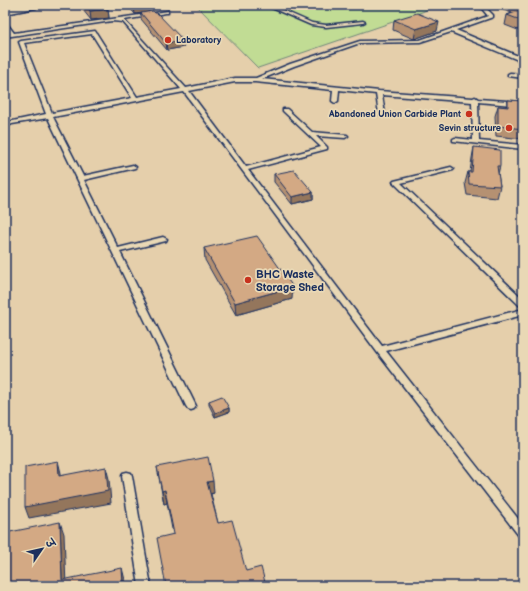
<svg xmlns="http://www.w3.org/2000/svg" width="528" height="591" viewBox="0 0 528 591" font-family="'Balsamiq Sans','Playpen Sans Deva',sans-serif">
	<rect width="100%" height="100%" fill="#e5cfab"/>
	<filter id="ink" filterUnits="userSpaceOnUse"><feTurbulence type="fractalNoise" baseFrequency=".025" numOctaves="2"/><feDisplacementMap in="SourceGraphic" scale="8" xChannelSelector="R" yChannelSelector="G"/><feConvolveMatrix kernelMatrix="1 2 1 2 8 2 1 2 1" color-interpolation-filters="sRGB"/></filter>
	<g filter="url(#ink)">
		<polygon fill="#c1dc94" stroke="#6e8679" points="196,5 437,5 422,12 258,68"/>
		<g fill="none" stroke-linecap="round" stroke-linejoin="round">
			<defs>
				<g id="lane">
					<polygon points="265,5 271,5 312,23 326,25 363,21 365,22 363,23 326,27 311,25"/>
					<path d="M479,5H483L493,15V17L456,30L523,58V62L451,32L420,42L360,43L294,66L262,79L379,91L473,98L475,97L478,99L523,102V106L478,102L479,141L523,145V149L453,141V139L455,138L473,140L472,102L382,95L385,114L382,116L379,114L376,94L339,90L338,101L335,103L332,101L333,90L255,82H235L189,91L246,167L321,147L283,111V109H287L312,132L347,135L348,136L345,138L316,136L327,147V149L248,170L382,346L523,309V315L386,351L523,525V538L519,536L377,352L184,92L53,117L83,176L133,165L136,167L135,168L84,180L118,248L163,237L167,239L166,241L120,252L196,406L194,409L191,410L188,409L186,406L48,118L12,124L5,128V123L8,122L46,114L19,42L21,41L95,31L137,97L181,89L123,22L112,21L5,37V35L10,34L5,28V25H8L14,33L168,11V13H166L124,20L186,88L235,78H256L290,64L360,41L420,40L488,16ZM92,34L132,98L52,113L24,43Z"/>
					<polygon points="510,73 523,74 523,78 508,76 508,74"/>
					<polygon points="451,167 454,169 453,170 401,183 523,299 523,307 520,306 393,182 394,181"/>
					<polygon points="127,472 131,473 132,476 151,586 139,586 122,476 123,473"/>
				</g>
				<polygon id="secondary" points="12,5 38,5 36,8 5,14 5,6"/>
			</defs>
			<use href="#lane" stroke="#1b2f5e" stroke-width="3"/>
			<use href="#secondary" stroke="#1b2f5e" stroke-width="3"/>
			<use href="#lane" fill="#e9d8b5" fill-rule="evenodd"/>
			<use href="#secondary" fill="#e9d8b5" fill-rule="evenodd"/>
		</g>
		<g fill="#b59172" stroke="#1b2f5e">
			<polygon points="79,5 104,5 108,9 109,18 91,20"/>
			<polygon points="127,5 148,5 148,6 149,11 184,47 167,50 141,19 141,13 135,14"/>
			<polygon points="496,5 523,5 523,32 505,25 507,15 512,13 495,7"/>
			<polygon points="394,20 437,31 414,39 393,30"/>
			<polygon points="508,100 523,104 523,139 496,136 495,116 498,106 506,107"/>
			<polygon points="474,147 500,166 498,174 500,186 497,198 467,195 465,183 468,172 470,172 472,158"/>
			<polygon points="274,174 313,192 313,199 292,204 274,182"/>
			<polygon points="204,248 292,299 236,315 205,260"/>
			<polygon points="209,401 229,408 229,412 215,417 209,405"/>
			<polygon points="157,467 214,493 211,494 218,523 246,571 266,586 166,586 173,534 167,503 164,504"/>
		</g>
		<g fill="#94765c" stroke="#1b2f5e">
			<polygon points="148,6 149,12 135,14 134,8"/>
			<polygon points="108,9 109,18 91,20 90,11"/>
			<polygon points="439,22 437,31 414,39 416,29"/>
			<polygon points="183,40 184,47 167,50 166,43"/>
			<polygon points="313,192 313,199 292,204 292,197"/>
			<polygon points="293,287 292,299 236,315 235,303"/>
			<polygon points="229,408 229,412 215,417 215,413"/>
			<polygon points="58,461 61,473 62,488 59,476"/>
			<polygon points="106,467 109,479 111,503 29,518 25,507"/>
			<polygon points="213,481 214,493 209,494 207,482"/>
			<polygon points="5,486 7,492 6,523 5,524"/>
			<polygon points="165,490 167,503 164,504 162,491"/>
			<polygon points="60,522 64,534 66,586 62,580"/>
			<polygon points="122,568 125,580 125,586 123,586"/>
			<polygon points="191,581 192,586 173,586"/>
		</g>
		<g fill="#d3a984" stroke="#1b2f5e">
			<polygon points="85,5 104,5 108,9 90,11"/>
			<polygon points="132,5 148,5 148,6 134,8"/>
			<polygon points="523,10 523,21 507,15"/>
			<polygon points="153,11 155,13 157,13 183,40 166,43 141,13"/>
			<polygon points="417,13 439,22 416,29 394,20"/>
			<polygon points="508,100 523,101 523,129 498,126 498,106 508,107"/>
			<polygon points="474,147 500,150 500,166 497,166 500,186 469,184 468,172 472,172"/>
			<polygon points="294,170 313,192 292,197 274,174"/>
			<polygon points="257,236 293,287 235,303 204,248"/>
			<polygon points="222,396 229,408 215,413 209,401"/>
			<polygon points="208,457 213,481 207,482 218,523 232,520 246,571 261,567 266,586 192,586 191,581 173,586 166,586 157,538 174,534 165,490 162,491 157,467"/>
			<polygon points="58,461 59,476 106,467 108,491 25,507 25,467"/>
			<polygon points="60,522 62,580 122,568 123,586 16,586 16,584 5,586 5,533"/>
		</g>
	</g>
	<g fill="#c8321e" stroke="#e9d8b5" stroke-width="1.5">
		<circle cx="168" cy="40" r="4"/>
		<circle cx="469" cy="114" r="4"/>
		<circle cx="509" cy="128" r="4"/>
		<circle cx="248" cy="280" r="4"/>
	</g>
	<g text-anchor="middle" stroke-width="3.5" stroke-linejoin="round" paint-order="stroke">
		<g font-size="9" font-weight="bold" fill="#1b2f5e" stroke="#e9d8b5" text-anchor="end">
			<text x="176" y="43" text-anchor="start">Laboratory</text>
			<text x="461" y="117">Abandoned Union Carbide Plant</text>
			<text x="501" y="131">Sevin structure</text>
		</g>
		<g font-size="11" font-weight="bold" fill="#1b2f5e" stroke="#e9d8b5" text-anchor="start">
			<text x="256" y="278">BHC Waste<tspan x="256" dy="13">Storage Shed</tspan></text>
		</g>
	</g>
	<rect width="528" height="591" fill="none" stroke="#e9d8b5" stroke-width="20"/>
	<rect x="10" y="10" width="508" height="571" fill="none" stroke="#1b2f5e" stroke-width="1.5" filter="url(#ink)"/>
	<g transform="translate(42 549) rotate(56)" stroke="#e9d8b5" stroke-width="3" paint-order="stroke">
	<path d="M0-3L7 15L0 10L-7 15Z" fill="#1b2f5e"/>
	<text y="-6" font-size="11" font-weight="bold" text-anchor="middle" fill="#1b2f5e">उ</text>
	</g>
</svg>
